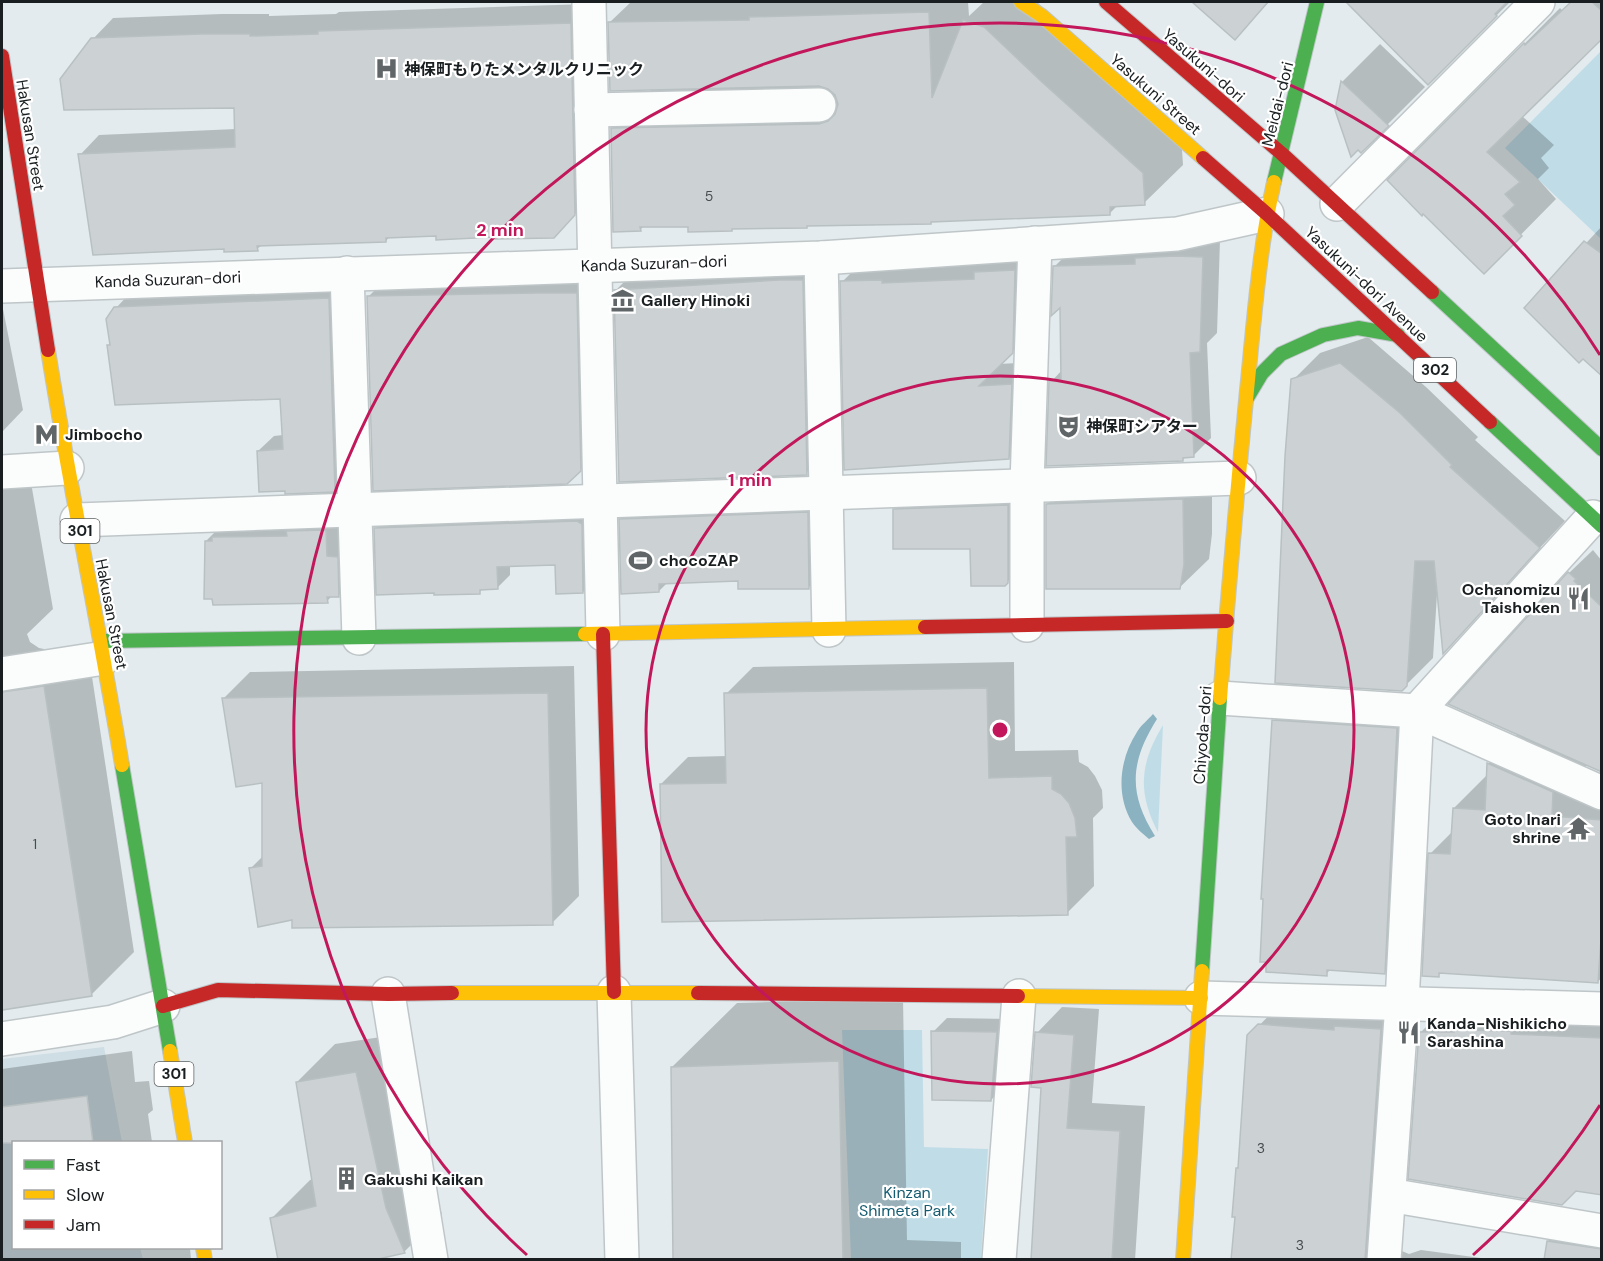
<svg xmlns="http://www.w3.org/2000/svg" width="1603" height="1261" viewBox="0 0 1603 1261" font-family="'DM Sans','Noto Sans JP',sans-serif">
	<rect width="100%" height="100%" fill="#e3ebee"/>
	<polygon fill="#cedee4" points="104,1047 122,1142 14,1142 14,1248 140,1248 143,1259 2,1259 2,1059"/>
	<g fill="#c0dde7">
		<polygon points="1601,51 1601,239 1505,148"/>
		<path d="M1163,725L1158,832C1137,792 1140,763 1163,725Z"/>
		<polygon points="842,1030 922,1030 924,1147 988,1149 981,1259 851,1259"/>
	</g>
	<path fill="#8ab2c0" d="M1153,714L1157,719C1130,762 1128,793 1155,836L1149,839C1143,834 1136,828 1132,822C1115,794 1120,758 1137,732C1141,725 1148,720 1153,714Z"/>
	<g fill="#0003">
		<polygon points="631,2 968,2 969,16 984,2 1037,2 1181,135 1183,165 1144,203 1118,205 1109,214 809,224 807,226 644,226 640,230 612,129 653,88 610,22"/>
		<polygon points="1195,2 1269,2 1235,38"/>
		<polygon points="1365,2 1510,2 1428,83 1362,15"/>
		<polygon points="1572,2 1602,2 1602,37 1522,116 1554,145 1541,158 1549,168 1538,179 1556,199 1484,272 1389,180 1560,8 1562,10"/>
		<polygon points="590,4 594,194 553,237 437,234 390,236 386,241 262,245 257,249 225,247 80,155 99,135 236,129 235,107 93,39 113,18 222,14 269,14 269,16 336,14 339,12"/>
		<polygon points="1380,44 1425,87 1361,151 1336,110 1342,82"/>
		<polygon points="1602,226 1602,374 1526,308"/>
		<polygon points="1220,240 1217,333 1207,343 1211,438 1193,456 1186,456 1182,460 1051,382 1062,370 1061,305 1054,267 1072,249"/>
		<polygon points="1038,248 1035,329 999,364 1034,362 1031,435 1008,458 894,467 842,282 865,259"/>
		<polygon points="819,263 824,456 806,473 616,290 633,273"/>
		<polygon points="599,271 603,447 580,470 368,297 391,274"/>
		<polygon points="344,283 350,475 335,490 258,451 274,436 283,435 281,398 108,346 111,343 116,308 131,292"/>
		<polygon points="2,304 23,410 2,432"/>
		<polygon points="1368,337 1426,387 1478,437 1475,440 1565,521 1444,651 1439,594 1437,594 1433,658 1401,690 1293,380 1320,353"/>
		<polygon points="26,454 53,609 27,634 30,642 39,648 49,650 87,644 134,952 91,995 2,1009 2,458"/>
		<polygon points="1212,470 1212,534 1209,559 1179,588 1047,504 1077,475"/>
		<polygon points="830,491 831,565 809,587 739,579 668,582 659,591 621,520 643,497"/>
		<polygon points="1019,494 1019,570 1005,584 971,548 894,510 906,498"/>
		<polygon points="353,503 365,569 338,596 332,596 327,601 206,541 233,514"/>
		<polygon points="591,508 596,579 583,592 557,563 510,565 510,575 497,588 483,589 479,592 376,529 389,516"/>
		<polygon points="1593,550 1602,561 1602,771 1586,764 1585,782 1602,784 1602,978 1597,982 1442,971 1438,976 1430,854 1453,831 1454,808 1488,774 1489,763 1518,734 1569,573"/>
		<polygon points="1014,662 1015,751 1078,750 1079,762 1088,767 1095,776 1102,790 1103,808 1093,818 1094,886 1067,913 661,784 688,757 727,756 726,694 753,667"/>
		<polygon points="574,666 579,896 552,923 293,918 251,868 264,855 264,781 223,699 250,672"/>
		<polygon points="1296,698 1419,706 1407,950 1384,972 1331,969 1326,974 1268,960 1274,721"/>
		<polygon points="903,998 907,1240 961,1242 961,1260 674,1260 672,1067 737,1003"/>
		<polygon points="1285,999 1406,1004 1390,1246 1409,1254 1421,1250 1496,1260 1233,1260 1237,1168 1239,1166 1249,1036"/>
		<polygon points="1062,1007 1099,1009 1092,1103 1145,1106 1135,1260 1032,1260 1043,1086 1037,1033"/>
		<polygon points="1446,1007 1602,1012 1602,1194 1420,1033"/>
		<polygon points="947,1018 1011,1019 1005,1086 991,1100 933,1032"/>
		<polygon points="394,1035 424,1170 442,1214 404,1252 384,1256 385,1260 279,1260 272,1218 310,1180 313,1179 297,1082 335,1044"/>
		<polygon points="132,1051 135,1082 149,1081 153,1110 148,1114 152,1142 14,1142 14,1248 190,1248 191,1260 2,1260 2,1069"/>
		<polygon points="1574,1216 1602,1220 1602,1260 1548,1241"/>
	</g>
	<g fill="#ccd2d4" stroke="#b9c0c2" stroke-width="1.5">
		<polygon points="1192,2 1268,2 1235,40"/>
		<polygon points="1346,2 1507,2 1495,14 1497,16 1428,85"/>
		<polygon points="1571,2 1592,2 1602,11 1602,39 1487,152 1520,182 1505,194 1515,205 1503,216 1522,236 1484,274 1423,214 1422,216 1387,180 1524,43 1525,45"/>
		<polygon points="929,12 932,98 963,20 984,27 1043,83 1143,173 1145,205 1110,207 1110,215 931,222 931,224 807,226 807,228 732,229 732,231 688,232 688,227 640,227 641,231 613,232 611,128 819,124 828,121 835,114 838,104 835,95 828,89 819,86 610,91 608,22 749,20 749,17"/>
		<polygon points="571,23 575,215 554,238 495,239 495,237 436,240 436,236 386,238 386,242 257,246 258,251 224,252 224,249 93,255 78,154 235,147 234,108 64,110 60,79 91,38 201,34 250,34 250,36 318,34 318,31"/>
		<polygon points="1341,81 1389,126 1361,153 1358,150 1351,157 1335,110"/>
		<polygon points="1584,241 1602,254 1602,376 1583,359 1579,363 1524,308"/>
		<polygon points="1175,256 1203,257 1200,352 1190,353 1194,457 1183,458 1183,461 1046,466 1049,381 1061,380 1060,308 1051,316 1053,266 1135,264 1135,258"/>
		<polygon points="1015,270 1013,353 979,386 1012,384 1009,459 844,470 840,281 882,280 882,283 974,279 974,272"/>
		<polygon points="780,280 803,280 807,475 619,482 614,290"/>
		<polygon points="537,293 577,293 581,471 567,484 373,491 367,296"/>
		<polygon points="329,298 335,492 285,494 285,491 259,492 257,451 283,449 280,399 115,405 107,345 110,345 106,319 114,307"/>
		<polygon points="1340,363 1400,413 1452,465 1450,467 1540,548 1443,654 1434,561 1415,561 1407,686 1402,691 1275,683 1285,456 1291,379"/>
		<polygon points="1183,499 1184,564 1180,589 1046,589 1046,504"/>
		<polygon points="1008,505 1008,583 1005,586 971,586 970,549 893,549 893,509"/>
		<polygon points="808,512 809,589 738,589 738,581 659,584 659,592 621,594 619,519"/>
		<polygon points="577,521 582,524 583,593 556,594 555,565 497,567 498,589 480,590 480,594 434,595 434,593 376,595 374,528"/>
		<polygon points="326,530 327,556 338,557 339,597 327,597 328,603 213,605 212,599 204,599 205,541 212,541 212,537 287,536 286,531"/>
		<polygon points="1568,572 1576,579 1574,581 1602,607 1602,772 1448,704"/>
		<polygon points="44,686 92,996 2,1010 2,692"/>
		<polygon points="987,688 989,778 1052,776 1052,789 1061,794 1069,803 1075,818 1077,837 1066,837 1068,915 662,922 660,784 726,783 724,693"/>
		<polygon points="548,693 553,925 292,928 292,920 258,927 249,868 262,866 262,783 236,787 222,698"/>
		<polygon points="1272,720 1397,728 1385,974 1327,970 1327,976 1266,972 1266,962 1260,962 1263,899 1261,899"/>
		<polygon points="1487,763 1553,792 1552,816 1602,820 1602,924 1598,983 1439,973 1439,977 1422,976 1428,853 1450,854 1453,808 1485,810"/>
		<polygon points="1258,1024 1334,1030 1334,1026 1381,1029 1365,1260 1231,1260 1235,1217 1232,1217 1236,1168 1238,1168 1247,1035"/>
		<polygon points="1454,1030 1511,1031 1511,1034 1602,1038 1602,1195 1576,1191 1562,1205 1408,1179 1419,1032 1454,1032"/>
		<polygon points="931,1031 997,1032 991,1101 932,1100"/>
		<polygon points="1035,1032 1074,1035 1067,1128 1120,1131 1112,1260 1031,1260 1041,1088 1031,1087"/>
		<polygon points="839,1061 843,1260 673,1260 671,1067"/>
		<polygon points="356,1072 386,1208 405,1253 374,1260 278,1260 270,1218 316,1206 296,1082"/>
		<polygon points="87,1096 93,1143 2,1143 2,1107"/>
		<polygon points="1547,1241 1602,1249 1602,1260 1544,1260"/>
	</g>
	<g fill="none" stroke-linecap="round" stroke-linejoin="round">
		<defs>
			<g id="street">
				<polyline points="589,2 603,634"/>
				<polyline points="591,110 819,105"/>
				<polyline points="1337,204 1538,2"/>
				<polyline points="821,258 829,630"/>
				<polyline points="347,273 359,638"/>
				<polyline points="2,286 821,258 1177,234 1267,214"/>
				<polyline points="2,472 67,468"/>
				<polyline points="77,520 1239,478"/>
				<polyline points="1027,625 1027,484 1035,243"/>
				<polyline points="2,674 104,658"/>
				<polyline points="1220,698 1417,711 1602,793"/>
				<polyline points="614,992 622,1260"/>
				<polyline points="388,994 431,1260"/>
				<polyline points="1201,998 1602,1009"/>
				<polyline points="2,1039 113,1022 163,1006"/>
				<polyline points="1389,1195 1602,1231"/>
				<polyline points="999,1260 1019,996"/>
				<polyline points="1384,1260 1402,1003 1417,711 1593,517"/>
			</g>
			<g id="fast">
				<polyline points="1274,182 1317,2"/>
				<polyline points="1432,292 1602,449"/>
				<polyline points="1247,398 1262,373 1281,354 1323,335 1358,328 1398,335"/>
				<polyline points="1490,422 1602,526"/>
				<polyline points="101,641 585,634"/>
				<polyline points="122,765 170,1051"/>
				<polyline points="1202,971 1220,698"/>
			</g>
			<g id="slow">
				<polyline points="1021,2 1042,16 1203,158"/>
				<path d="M48,350C70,489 99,626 122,765"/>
				<polyline points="585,634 925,627"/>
				<path d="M1220,698C1228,595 1237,492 1247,390C1254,321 1259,250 1274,182"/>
				<polyline points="452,993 698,993"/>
				<polyline points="1018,996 1201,998"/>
				<polyline points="170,1051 185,1142"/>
				<polyline points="203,1248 205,1260"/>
				<polyline points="1183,1260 1202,971"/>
			</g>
			<g id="jam">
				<polyline points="1106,2 1281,153 1432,292"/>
				<polyline points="2,56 48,350"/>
				<polyline points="1203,158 1267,214 1490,422"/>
				<polyline points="925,627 1227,621"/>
				<polyline points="603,634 614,992"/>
				<polyline points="698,993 1018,996"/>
				<polyline points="163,1006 218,990 388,994 452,993"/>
			</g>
		</defs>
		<use href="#street" stroke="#bfc6c8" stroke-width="36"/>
		<use href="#fast" stroke="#bfc6c8" stroke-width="16"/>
		<use href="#slow" stroke="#bfc6c8" stroke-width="16"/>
		<use href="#jam" stroke="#bfc6c8" stroke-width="16"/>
		<use href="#street" stroke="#fbfcfc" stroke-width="33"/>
		<use href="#fast" stroke="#4caf50" stroke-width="14"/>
		<use href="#slow" stroke="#ffc107" stroke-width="14"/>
		<use href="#jam" stroke="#c62828" stroke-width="14"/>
	</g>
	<g fill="none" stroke="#c2185b" stroke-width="3">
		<circle cx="1000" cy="730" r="354"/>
		<path d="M1600 1105A707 707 0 0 1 1473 1255M527 1255A707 707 0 1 1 1600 355"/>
	</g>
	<defs>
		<symbol id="hospital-bare" viewBox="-9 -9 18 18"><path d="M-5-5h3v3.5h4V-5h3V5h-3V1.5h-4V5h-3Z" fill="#606668" stroke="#fff" stroke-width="2.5" paint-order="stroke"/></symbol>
		<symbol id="museum-bare" viewBox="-9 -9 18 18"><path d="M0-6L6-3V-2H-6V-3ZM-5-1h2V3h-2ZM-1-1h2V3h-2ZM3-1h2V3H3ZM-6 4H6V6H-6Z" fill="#606668" stroke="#fff" stroke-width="2.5" paint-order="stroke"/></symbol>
		<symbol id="theatre-bare" viewBox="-9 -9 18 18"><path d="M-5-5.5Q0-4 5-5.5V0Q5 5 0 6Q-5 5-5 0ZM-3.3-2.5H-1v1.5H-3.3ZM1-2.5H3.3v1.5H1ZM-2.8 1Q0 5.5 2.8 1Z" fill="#606668" stroke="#fff" stroke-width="2.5" paint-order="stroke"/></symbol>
		<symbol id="metro-bare" viewBox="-9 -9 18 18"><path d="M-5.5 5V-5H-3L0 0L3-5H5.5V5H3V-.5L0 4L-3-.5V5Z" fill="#606668" stroke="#fff" stroke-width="2.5" paint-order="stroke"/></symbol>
		<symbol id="stadium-bare" viewBox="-9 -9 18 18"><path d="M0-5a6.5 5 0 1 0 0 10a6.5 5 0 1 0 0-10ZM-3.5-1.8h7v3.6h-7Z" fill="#606668" stroke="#fff" stroke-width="2.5" paint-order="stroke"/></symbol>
		<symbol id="restaurant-bare" viewBox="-9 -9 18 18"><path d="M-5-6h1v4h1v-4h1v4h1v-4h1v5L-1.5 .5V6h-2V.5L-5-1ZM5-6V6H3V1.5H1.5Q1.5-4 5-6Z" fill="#606668" stroke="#fff" stroke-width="2.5" paint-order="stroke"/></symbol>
		<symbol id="temple-bare" viewBox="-9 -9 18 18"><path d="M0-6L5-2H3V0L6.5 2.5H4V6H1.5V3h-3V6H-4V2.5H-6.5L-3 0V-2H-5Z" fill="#606668" stroke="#fff" stroke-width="2.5" paint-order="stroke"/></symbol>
		<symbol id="building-bare" viewBox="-9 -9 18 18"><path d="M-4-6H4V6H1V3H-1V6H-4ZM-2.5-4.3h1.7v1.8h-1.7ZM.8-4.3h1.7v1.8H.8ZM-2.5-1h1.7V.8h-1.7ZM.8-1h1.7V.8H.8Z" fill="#606668" stroke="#fff" stroke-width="2.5" paint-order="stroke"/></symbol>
	</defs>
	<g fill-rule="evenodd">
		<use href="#hospital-bare" x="370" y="52" width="33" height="33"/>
		<use href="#museum-bare" x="606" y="284" width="33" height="33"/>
		<use href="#theatre-bare" x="1052" y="410" width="33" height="33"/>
		<use href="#metro-bare" x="30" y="418" width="33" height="33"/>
		<use href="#stadium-bare" x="624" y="544" width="33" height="33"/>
		<use href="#restaurant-bare" x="1562" y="582" width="33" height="33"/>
		<use href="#temple-bare" x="1562" y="812" width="33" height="33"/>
		<use href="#restaurant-bare" x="1392" y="1016" width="33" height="33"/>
		<use href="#building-bare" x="330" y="1162" width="33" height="33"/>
	</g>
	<g text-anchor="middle" stroke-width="4.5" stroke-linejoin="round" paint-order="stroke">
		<g font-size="14" fill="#474c4e">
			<text x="709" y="201">5</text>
			<text x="35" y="849">1</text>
			<text x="1261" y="1153">3</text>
			<text x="1300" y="1250">3</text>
		</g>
		<g fill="#fff" stroke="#5e6263" stroke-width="1.5">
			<rect x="1414" y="358" width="42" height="24" rx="4.5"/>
			<rect x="60.5" y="519" width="39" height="24" rx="4.5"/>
			<rect x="154.5" y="1062" width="39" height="24" rx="4.5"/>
		</g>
		<g font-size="15" font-weight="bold" fill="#191e20">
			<text x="1435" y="375">302</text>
			<text x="80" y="536">301</text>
			<text x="174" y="1079">301</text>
		</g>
		<g font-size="16" fill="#191e20" stroke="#fff">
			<text transform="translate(1204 65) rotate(41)" y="6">Yasukuni-dori</text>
			<text transform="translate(1156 94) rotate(41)" y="6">Yasukuni Street</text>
			<text transform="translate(1277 104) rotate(-76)" y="6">Meidai-dori</text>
			<text transform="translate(31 135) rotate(81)" y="6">Hakusan Street</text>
			<text transform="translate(654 263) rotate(-2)" y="6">Kanda Suzuran-dori</text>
			<text transform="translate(168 279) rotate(-2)" y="6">Kanda Suzuran-dori</text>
			<text transform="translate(1367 284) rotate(43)" y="6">Yasukuni-dori Avenue</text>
			<text transform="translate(112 614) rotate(79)" y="6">Hakusan Street</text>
			<text transform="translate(1202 735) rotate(-86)" y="6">Chiyoda-dori</text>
		</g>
		<g font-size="16" font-weight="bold" fill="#191e20" stroke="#fff" text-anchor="start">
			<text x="404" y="75">神保町もりたメンタルクリニック</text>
			<text x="641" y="306">Gallery Hinoki</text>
			<text x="1086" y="432">神保町シアター</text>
			<text x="65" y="440">Jimbocho</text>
			<text x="659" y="566">chocoZAP</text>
			<text x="1560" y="595" text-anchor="end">Ochanomizu<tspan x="1560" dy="18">Taishoken</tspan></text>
			<text x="1561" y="825" text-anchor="end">Goto Inari<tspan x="1561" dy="18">shrine</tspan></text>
			<text x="1427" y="1029">Kanda-Nishikicho<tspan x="1427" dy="18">Sarashina</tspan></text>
			<text x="364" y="1185">Gakushi Kaikan</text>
		</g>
		<g font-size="16" fill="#155c71" stroke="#fff">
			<text x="907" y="1198">Kinzan<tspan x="907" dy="18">Shimeta Park</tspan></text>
		</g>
	</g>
	<circle cx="1000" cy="730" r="9" fill="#c2185b" stroke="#fff" stroke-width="3"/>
	<g font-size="18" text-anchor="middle" font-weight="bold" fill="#c2185b" stroke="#fff" stroke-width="4.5" stroke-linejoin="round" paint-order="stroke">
		<text x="500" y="236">2 min</text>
		<text x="750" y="486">1 min</text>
	</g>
	<rect width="1603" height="1261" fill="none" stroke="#191e20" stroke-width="6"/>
	<rect x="12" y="1141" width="210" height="108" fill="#ffffff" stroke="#a3a5a6" stroke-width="1.5"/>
	<rect x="24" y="1160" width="30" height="9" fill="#4caf50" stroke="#a3a5a6" stroke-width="1.5"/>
	<text x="66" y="1171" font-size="18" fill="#191e20">Fast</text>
	<rect x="24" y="1190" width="30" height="9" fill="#ffc107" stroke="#a3a5a6" stroke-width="1.5"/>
	<text x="66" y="1201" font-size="18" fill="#191e20">Slow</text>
	<rect x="24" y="1220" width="30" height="9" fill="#c62828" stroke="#a3a5a6" stroke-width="1.5"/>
	<text x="66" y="1231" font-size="18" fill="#191e20">Jam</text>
</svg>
